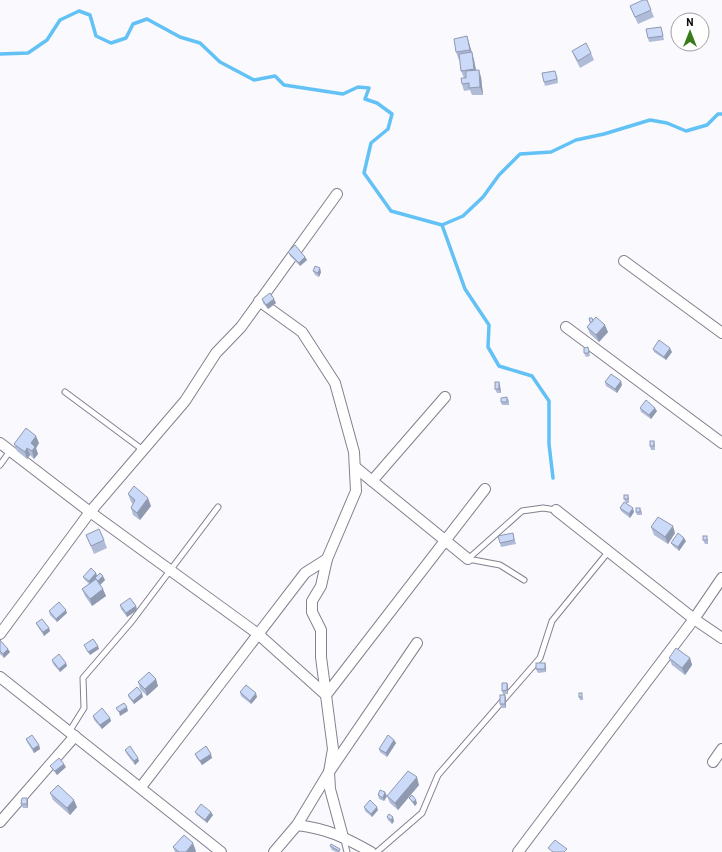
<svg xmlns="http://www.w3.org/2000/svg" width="722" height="852" viewBox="0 0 722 852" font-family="Barlow,sans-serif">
	<rect width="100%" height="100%" fill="#faf9fd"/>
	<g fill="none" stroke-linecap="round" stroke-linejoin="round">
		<g stroke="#62c1f5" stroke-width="3.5">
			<polyline points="0,54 28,53 47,40 60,20 79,11 90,15 96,36 111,43 126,38 133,24 147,19 180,37 200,43 220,62 254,80 275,76 284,85 343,94 358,87 369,88 365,99 377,103 392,114 388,129 371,143 364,173 391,211 442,225 463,216 483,197 499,175 520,154 551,152 576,140 604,134 650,120 667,123 686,131 707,125 718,114 722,114"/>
			<polyline points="442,225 465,289 489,325 488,347 499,366 532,376 549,401 549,444 553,478"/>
		</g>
		<g stroke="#84808e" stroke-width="7">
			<g id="service">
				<polyline points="65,392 143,450"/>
				<polyline points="0,465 10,451"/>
				<polyline points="468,559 522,511 543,508 556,510"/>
				<polyline points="468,559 500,565 524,580"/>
				<polyline points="69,732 84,708 83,678 132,621 218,507"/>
				<polyline points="344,840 347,852"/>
				<polyline points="377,852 422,813 438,775 540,658 552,621 609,551"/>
			</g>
		</g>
		<g stroke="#84808e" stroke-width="12">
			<g id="minor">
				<polyline points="624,261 722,333"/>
				<polyline points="259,301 302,332 335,383 354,452 356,491 327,559 321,586 312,601 312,612 321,630 321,657 333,749 329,772 330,789 343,837"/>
				<polyline points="566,327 722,443"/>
				<polyline points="0,443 90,512 258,634 326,695 485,489"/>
				<polyline points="355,467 468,559"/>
				<polyline points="372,481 445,397"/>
				<polyline points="556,510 694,619 722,638"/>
				<polyline points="0,634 90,512 185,401 216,353 241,327 337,194"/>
				<polyline points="0,677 221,852"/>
				<polyline points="713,762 722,749"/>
				<polyline points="141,787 305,573 327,559"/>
				<polyline points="0,822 75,736"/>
				<path d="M 297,825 C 328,829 344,837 371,852"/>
				<polyline points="274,852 297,825 329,772 417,643"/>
				<polyline points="518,852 694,619 722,578"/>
			</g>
		</g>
		<use href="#service" stroke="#fff" stroke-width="5"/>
		<use href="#minor" stroke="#fff" stroke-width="10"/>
	</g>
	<g fill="#afbbd7">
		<polygon points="630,6 651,10 654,17 638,24"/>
		<polygon points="662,31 664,40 649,42 648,38"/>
		<polygon points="467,36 474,60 476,70 481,77 483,95 472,95 470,90 464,91 462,84 466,78 464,78 461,71 460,59 459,60 456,52"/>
		<polygon points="572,51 591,53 594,60 580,68 575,58"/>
		<polygon points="557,75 558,83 545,86 544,82"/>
		<polygon points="288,252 305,257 307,260 300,266 290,256"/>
		<polygon points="313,271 321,272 319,277 315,275"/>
		<polygon points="262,299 276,303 268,309 263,303"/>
		<polygon points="592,318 593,320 608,332 599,342 590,334 587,327 590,323 590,322"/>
		<polygon points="588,347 590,356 586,357 584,353"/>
		<polygon points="653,349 672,352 666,360 654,352"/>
		<polygon points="499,382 500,386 501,393 497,393 495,389"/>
		<polygon points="605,382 622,385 617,393 606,386"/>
		<polygon points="507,397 509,401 509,405 502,405 501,402"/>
		<polygon points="640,408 657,411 651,419 641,412"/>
		<polygon points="654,441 655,445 655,450 651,450 650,446"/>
		<polygon points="39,443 36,448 38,454 34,459 30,455 27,459 17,451 14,444"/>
		<polygon points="128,494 151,506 140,520 133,515 131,508 133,504 131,502"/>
		<polygon points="628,495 629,499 629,503 626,503 634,512 630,518 621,511 620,508 626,503 624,499"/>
		<polygon points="640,508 642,512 642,515 637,515 636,512"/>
		<polygon points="651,527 675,533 668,544 654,535"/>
		<polygon points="513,533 516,544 501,547 500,543"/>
		<polygon points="86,535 104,540 107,548 94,554"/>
		<polygon points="708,539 708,544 705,544 703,540"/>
		<polygon points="686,541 679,551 673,546 671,543"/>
		<polygon points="96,573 97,575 105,580 100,585 106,596 92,606 85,596 82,589 89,584 85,580 83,577"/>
		<polygon points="120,605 136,606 137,610 127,617 121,609"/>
		<polygon points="49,611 67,613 57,622 50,615"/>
		<polygon points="36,623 49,628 50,631 44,636 38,627"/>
		<polygon points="0,641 10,652 4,658 0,654"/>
		<polygon points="669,658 690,658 692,665 685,675 672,665"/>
		<polygon points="52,660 66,663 67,666 60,672 53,664"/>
		<polygon points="545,663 546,667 546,672 538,673 536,669"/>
		<polygon points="138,682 158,686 147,696 140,689"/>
		<polygon points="507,683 508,686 508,694 503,694 502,691"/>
		<polygon points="240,692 257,697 251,704 241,696"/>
		<polygon points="128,695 143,697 134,704 129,698"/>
		<polygon points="505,695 506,699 506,708 501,708 500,704"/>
		<polygon points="579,697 583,697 583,700 580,700"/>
		<polygon points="93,716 110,718 111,721 102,729 94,720"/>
		<polygon points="26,739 39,745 40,749 34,753 27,742"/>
		<polygon points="394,740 396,743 387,757 380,752 379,749"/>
		<polygon points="125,750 139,761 135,765 126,753"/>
		<polygon points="195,754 212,758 202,765 196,757"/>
		<polygon points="50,766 66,767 57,775 52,769"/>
		<polygon points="419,785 398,810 390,803 387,796"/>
		<polygon points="50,793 77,807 70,815 53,800"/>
		<polygon points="378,795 387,796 384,801 379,799"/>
		<polygon points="27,798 28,801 28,808 23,808 21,804"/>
		<polygon points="409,798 417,803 415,806 411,801"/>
		<polygon points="364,807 378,810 372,817 365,811"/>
		<polygon points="195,812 213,815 207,823 197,815"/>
		<polygon points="387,817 394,821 392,824 388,820"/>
		<polygon points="330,846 341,852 336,852 332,850"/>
		<polygon points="173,847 196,851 195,852 175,852"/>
	</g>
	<g fill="#8f99af">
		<polygon points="467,36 474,60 477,76 474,69 472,56 470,50"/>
		<polygon points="479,70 481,77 483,95 480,87"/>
		<polygon points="305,257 307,260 300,266 299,263"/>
		<polygon points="320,268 321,272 319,277 318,273"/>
		<polygon points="274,299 276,303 268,309 266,305"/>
		<polygon points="605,325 608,332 599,342 596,335"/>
		<polygon points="670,348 672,352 666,360 664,357"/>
		<polygon points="621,381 622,385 617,393 615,389"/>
		<polygon points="499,382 500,386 501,393 499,389"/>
		<polygon points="655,408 657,411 651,419 649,415"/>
		<polygon points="36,436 39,443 36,448 38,454 34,459 32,451 31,443"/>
		<polygon points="27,448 30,455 27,459 25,452"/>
		<polygon points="148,498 151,506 140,520 137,513"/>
		<polygon points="633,508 634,512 630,518 629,514"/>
		<polygon points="673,526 675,533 668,544 665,537"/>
		<polygon points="684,538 686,541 679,551 678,547"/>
		<polygon points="96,573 97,577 95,578 95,579 90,585 89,581"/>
		<polygon points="103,576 105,580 100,585 98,581"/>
		<polygon points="103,589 106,596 92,606 90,599"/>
		<polygon points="136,606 137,610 127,617 126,613"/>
		<polygon points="66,610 67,613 57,622 56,619"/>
		<polygon points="49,628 50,631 44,636 43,632"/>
		<polygon points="98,646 99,649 90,655 88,652"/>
		<polygon points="8,649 10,652 4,658 3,654"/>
		<polygon points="690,658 692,665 685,675 682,668"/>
		<polygon points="66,663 67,666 60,672 59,669"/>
		<polygon points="545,663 546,667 546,672 545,669"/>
		<polygon points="156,679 158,686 147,696 145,689"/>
		<polygon points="507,683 508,686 508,694 507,690"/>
		<polygon points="142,693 143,697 134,704 133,701"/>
		<polygon points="256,693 257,697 251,704 250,701"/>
		<polygon points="505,695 506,699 506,708 505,704"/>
		<polygon points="127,707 128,711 120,716 119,712"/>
		<polygon points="110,718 111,721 102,729 100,725"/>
		<polygon points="394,740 396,743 387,757 386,753"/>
		<polygon points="39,745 40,749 34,753 33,749"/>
		<polygon points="211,754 212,758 202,765 200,761"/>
		<polygon points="138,758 139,761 135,765 134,761"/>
		<polygon points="64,764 66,767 57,775 55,771"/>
		<polygon points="417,777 419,785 398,810 395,803"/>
		<polygon points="385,792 387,796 384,801 383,798"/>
		<polygon points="27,798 28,801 28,808 27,804"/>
		<polygon points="74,800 77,807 70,815 67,808"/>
		<polygon points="416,800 417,803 415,806 413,802"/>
		<polygon points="377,807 378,810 372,817 371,814"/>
		<polygon points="211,812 213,815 207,823 205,820"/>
		<polygon points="393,817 394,821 392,824 391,820"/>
		<polygon points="193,843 196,851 195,852 186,852"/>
	</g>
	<g fill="#ccdafa" stroke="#8f99af">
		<polygon points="643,0 647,0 651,10 635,17 630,6"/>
		<polygon points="661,27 663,36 648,38 646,29"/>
		<polygon points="467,36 470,50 456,52 454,39"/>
		<polygon points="586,43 591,53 578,61 572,51"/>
		<polygon points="472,52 474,69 461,71 459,54"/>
		<polygon points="479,70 480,87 469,88 469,83 462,84 461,78 466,78 466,71"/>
		<polygon points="555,71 557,79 544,82 542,73"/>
		<polygon points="295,245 305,257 299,263 288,252"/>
		<polygon points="315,266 320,268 318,273 313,271"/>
		<polygon points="270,293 274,299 266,305 262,299"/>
		<polygon points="596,317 605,325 596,335 587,327"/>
		<polygon points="589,318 592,318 593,321 592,322 590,322"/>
		<polygon points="659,340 670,348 664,357 653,349"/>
		<polygon points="588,347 589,353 584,353 584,348"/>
		<polygon points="611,374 621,381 615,389 605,382"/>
		<rect x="495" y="382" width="4" height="7"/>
		<polygon points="507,397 507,402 501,402 501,398"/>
		<polygon points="646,400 655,408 649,415 640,408"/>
		<polygon points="26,428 36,436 31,443 35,447 32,451 27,448 25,452 14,444"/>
		<rect x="650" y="441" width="4" height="5"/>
		<polygon points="134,486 148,498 137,513 131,508 135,500 128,494"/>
		<rect x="624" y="495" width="4" height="4"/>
		<polygon points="624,502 633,508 629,514 620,508"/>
		<rect x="636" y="508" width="4" height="4"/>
		<polygon points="658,517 673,526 665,537 651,527"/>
		<polygon points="99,529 104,540 91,546 86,535"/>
		<polygon points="513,533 514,540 500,543 498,536"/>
		<polygon points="678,533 684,538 678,547 671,543"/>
		<rect x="703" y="536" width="4" height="4"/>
		<polygon points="91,568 96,573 89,581 83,577"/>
		<polygon points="100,573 103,576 98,581 95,578"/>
		<polygon points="96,579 103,589 90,599 82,589"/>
		<polygon points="130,598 136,606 126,613 120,605"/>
		<polygon points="59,602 66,610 56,619 49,611"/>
		<polygon points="42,619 49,628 43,632 36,623"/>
		<polygon points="93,639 98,646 88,652 84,645"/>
		<polygon points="0,640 8,649 3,654 0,651"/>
		<polygon points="676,648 690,658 682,668 669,658"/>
		<polygon points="59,654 66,663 59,669 52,660"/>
		<rect x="536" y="663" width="9" height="6"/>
		<polygon points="149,672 156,679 145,689 138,682"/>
		<polygon points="502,683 507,683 507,690 502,691"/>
		<polygon points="246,685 256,693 250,701 240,692"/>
		<polygon points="137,687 142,693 133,701 128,695"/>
		<rect x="579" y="693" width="3" height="4"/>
		<rect x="500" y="695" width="5" height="9"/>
		<polygon points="124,703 127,707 119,712 116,708"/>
		<polygon points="102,708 110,718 100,725 93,716"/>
		<polygon points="32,735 39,745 33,749 26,739"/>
		<polygon points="388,735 394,740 386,753 379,749"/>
		<polygon points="130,746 138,758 134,761 125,750"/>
		<polygon points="206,746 211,754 200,761 195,754"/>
		<polygon points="59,758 64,764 55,771 50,766"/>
		<polygon points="408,771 417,777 395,803 387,796"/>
		<polygon points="58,785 74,800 67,808 50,793"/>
		<polygon points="380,790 385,792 383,798 378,795"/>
		<polygon points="412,795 416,800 413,802 409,798"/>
		<polygon points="22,798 27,798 27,804 21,804"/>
		<polygon points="370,800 377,807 371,814 364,807"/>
		<polygon points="201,804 211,812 205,820 195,812"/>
		<polygon points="389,814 393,817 391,820 387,817"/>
		<polygon points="184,835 193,843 186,852 179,852 173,847"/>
		<polygon points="555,840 567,849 564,852 553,852 548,848"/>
		<polygon points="331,844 340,849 339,851 330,846"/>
	</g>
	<g transform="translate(690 32)"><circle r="19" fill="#ffffff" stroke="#9f9ea0"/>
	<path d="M0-3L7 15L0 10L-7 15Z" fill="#397a1a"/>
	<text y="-6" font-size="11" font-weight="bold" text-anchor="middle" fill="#0f0d12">N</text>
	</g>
</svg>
